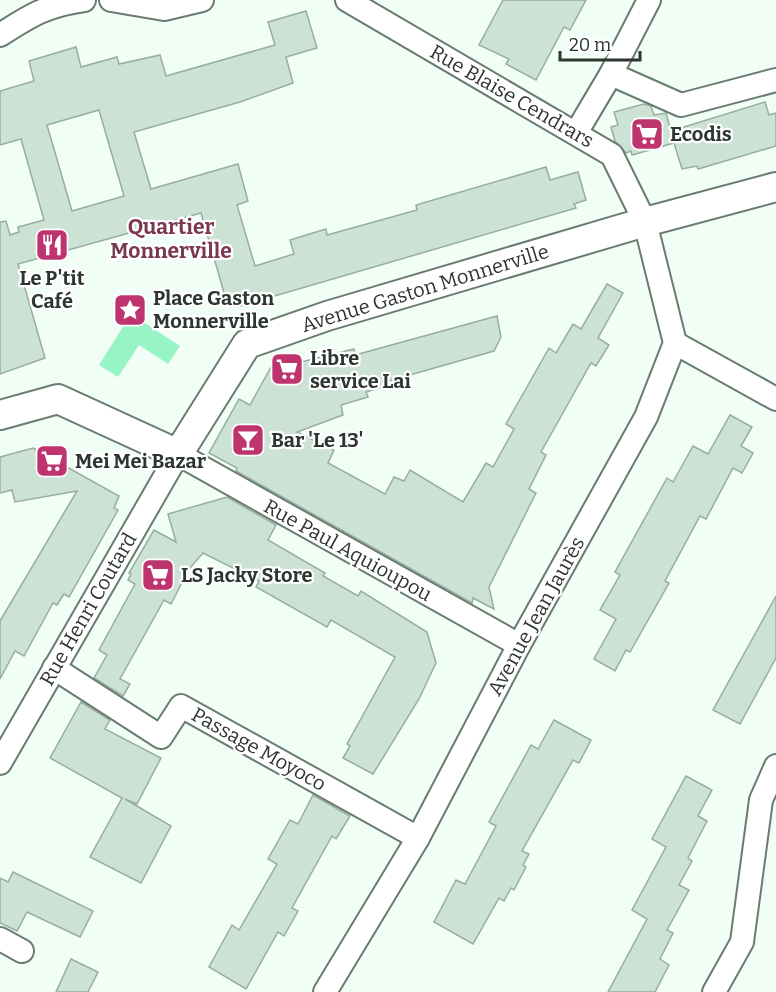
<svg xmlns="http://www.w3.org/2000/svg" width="776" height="992" viewBox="0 0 776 992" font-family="Bitter,serif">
	<rect width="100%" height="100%" fill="#f1fef6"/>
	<polygon fill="#98f4c5" points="131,314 180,346 168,364 139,345 118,377 99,365"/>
	<g fill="#cce2d5" stroke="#98ada1" stroke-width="1.5" fill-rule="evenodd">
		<polygon points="503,0 586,0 570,30 564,27 536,80 506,64 509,59 479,45"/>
		<path d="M 306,11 L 317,48 L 286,57 L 293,83 L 240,102 L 134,132 L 151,189 L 238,164 L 248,201 L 237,205 L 255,266 L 294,254 L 290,240 L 326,229 L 327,235 L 417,210 L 416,205 L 546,167 L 550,180 L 578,172 L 586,200 L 574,204 L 576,208 L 240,306 L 238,300 L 227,303 L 201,213 L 18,264 L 45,358 L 0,374 L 0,222 L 6,221 L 10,235 L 19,232 L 18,227 L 44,220 L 21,139 L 0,145 L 0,91 L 34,81 L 29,61 L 76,47 L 81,67 L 117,57 L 119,64 L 160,55 L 166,76 L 275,45 L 268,22 ZM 99,110 L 124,196 L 72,211 L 47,125 Z"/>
		<polygon points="765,102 769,115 776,113 776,146 698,169 697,166 682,169 674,143 632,155 631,151 626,153 615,141 611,127 618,125 614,112 644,104 651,106 654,115 666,113 671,131"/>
		<polygon points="607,284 623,293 598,338 609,345 596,366 591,363 541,452 546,455 529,489 536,493 489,587 494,609 473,598 472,603 236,471 237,468 209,453 239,399 250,405 271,367 298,357 301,362 354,349 355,355 497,316 501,337 494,351 385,382 386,386 366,392 368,397 341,405 343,415 297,432 334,450 328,463 385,494 394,477 404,481 410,470 463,502 486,463 493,467 514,429 506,424 549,348 556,353 573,324 581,329"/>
		<polygon points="730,415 752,427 741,446 753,453 742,473 733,468 706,519 700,516 665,581 669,583 630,652 626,650 615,671 594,659 616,619 600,610 620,575 615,572 667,478 673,482 693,446 708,454"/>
		<polygon points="33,448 119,496 114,508 118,510 69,597 64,594 57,605 53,603 24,656 15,651 0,679 0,621 77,491 15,502 12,490 0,493 0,457"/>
		<polygon points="227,497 276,525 268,540 325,573 323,576 358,596 361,591 427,632 436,663 419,699 373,774 343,758 350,746 347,744 395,657 331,620 327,627 256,587 259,581 203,553 189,569 171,604 164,600 120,679 130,684 123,696 94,678 107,655 99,650 135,584 128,580 131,574 129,573 154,530 176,542 168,514"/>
		<polygon points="776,596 776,658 740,724 713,710"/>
		<polygon points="81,702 110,720 105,729 161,758 137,804 125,799 171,826 141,883 90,857 122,798 50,758"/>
		<polygon points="554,720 591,740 579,763 573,760 522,851 529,854 523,865 526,867 514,890 511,888 504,901 499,898 473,944 434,922 456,880 465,884 496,826 489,822 531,745 538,749"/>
		<polygon points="686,776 712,790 698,816 707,821 688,858 692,861 679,885 689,890 667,930 673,933 660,959 669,965 655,992 608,992 647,919 632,910 666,847 652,839"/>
		<polygon points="313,795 350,816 336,839 332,836 292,908 298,911 284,936 278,932 246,989 209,967 232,925 239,930 277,864 268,859 290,820 298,824"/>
		<polygon points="13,872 93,911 80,937 27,912 17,931 0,923 0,878 8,882"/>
		<polygon points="71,959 98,972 88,992 56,992"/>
	</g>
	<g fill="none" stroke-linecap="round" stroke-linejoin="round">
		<g stroke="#687c71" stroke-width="26">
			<g id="minor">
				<polyline points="111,0 164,9 202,0"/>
				<path d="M 0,35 C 31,15 47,5 84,0"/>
				<polyline points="611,74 681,105 776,80"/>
				<polyline points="576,133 611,74 649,0"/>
				<polyline points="675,343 776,399"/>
				<polyline points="54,668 161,737 181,706 418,838"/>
				<polyline points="0,763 178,454 519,645"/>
				<polyline points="0,939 22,951"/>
				<polyline points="325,992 418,838 519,645 646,417 675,343 645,222 612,155 347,0"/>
				<polyline points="714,992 742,942 761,800 776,766"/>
			</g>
		</g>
		<g stroke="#687c71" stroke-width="32">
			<polyline id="tertiary" points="0,415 58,399 178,454 247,344 327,316 645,222 776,187"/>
		</g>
		<use href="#minor" stroke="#fff" stroke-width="22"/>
		<use href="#tertiary" stroke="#fff" stroke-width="28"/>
	</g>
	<defs>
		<g id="supermarket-square" transform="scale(1.725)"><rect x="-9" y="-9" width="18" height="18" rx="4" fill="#bd346f" stroke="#fff"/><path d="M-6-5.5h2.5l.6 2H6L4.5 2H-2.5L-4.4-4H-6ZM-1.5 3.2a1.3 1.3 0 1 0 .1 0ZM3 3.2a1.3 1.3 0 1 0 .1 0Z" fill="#fff"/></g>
		<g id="restaurant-square" transform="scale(1.725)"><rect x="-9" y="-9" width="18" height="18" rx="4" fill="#bd346f" stroke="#fff"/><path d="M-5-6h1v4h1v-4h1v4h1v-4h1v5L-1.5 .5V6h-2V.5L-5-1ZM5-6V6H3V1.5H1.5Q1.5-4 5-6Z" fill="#fff"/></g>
		<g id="sight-square" transform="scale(1.725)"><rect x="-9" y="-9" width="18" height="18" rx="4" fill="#bd346f" stroke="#fff"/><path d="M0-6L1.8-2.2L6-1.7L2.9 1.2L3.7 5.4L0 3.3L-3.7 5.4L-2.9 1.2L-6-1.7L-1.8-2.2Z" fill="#fff"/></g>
		<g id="bar-square" transform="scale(1.725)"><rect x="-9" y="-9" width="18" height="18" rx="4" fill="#bd346f" stroke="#fff"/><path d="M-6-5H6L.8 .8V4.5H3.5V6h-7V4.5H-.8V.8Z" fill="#fff"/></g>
	</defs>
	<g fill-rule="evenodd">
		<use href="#supermarket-square" x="647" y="134"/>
		<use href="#restaurant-square" x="52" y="245"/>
		<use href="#sight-square" x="130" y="310"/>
		<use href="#supermarket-square" x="287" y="369"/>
		<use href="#bar-square" x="248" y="440"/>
		<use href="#supermarket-square" x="52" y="461"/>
		<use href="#supermarket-square" x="158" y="575"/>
	</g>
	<g text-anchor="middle" stroke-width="4.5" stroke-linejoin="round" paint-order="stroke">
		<g font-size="20" fill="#2d3530" stroke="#fff">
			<text transform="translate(512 96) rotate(30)" y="7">Rue Blaise Cendrars</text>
			<text transform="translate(425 288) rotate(-17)" y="7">Avenue Gaston Monnerville</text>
			<text transform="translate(348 550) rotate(29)" y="7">Rue Paul Aquioupou</text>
			<text transform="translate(88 609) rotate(-60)" y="7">Rue Henri Coutard</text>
			<text transform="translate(536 616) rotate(-61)" y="7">Avenue Jean Jaurès</text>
			<text transform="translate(259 749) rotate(29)" y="7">Passage Moyoco</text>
		</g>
		<g font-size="20" font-weight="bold" fill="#2d3530" stroke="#fff" text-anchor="start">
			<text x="670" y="141">Ecodis</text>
			<text x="52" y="285" text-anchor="middle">Le P'tit<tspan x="52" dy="23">Café</tspan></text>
			<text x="153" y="305">Place Gaston<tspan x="153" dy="23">Monnerville</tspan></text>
			<text x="310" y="365">Libre<tspan x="310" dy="23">service Lai</tspan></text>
			<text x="271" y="447">Bar 'Le 13'</text>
			<text x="75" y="468">Mei Mei Bazar</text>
			<text x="181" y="582">LS Jacky Store</text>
		</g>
		<g font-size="21" font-weight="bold" fill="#7b3650" stroke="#fff">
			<text x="171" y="234">Quartier<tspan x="171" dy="24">Monnerville</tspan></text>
		</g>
	</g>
	<path d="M560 51v9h80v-9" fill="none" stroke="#2d3530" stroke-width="3"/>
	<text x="569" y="51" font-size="18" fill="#2d3530" stroke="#ffffff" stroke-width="4.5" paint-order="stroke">20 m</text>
</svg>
